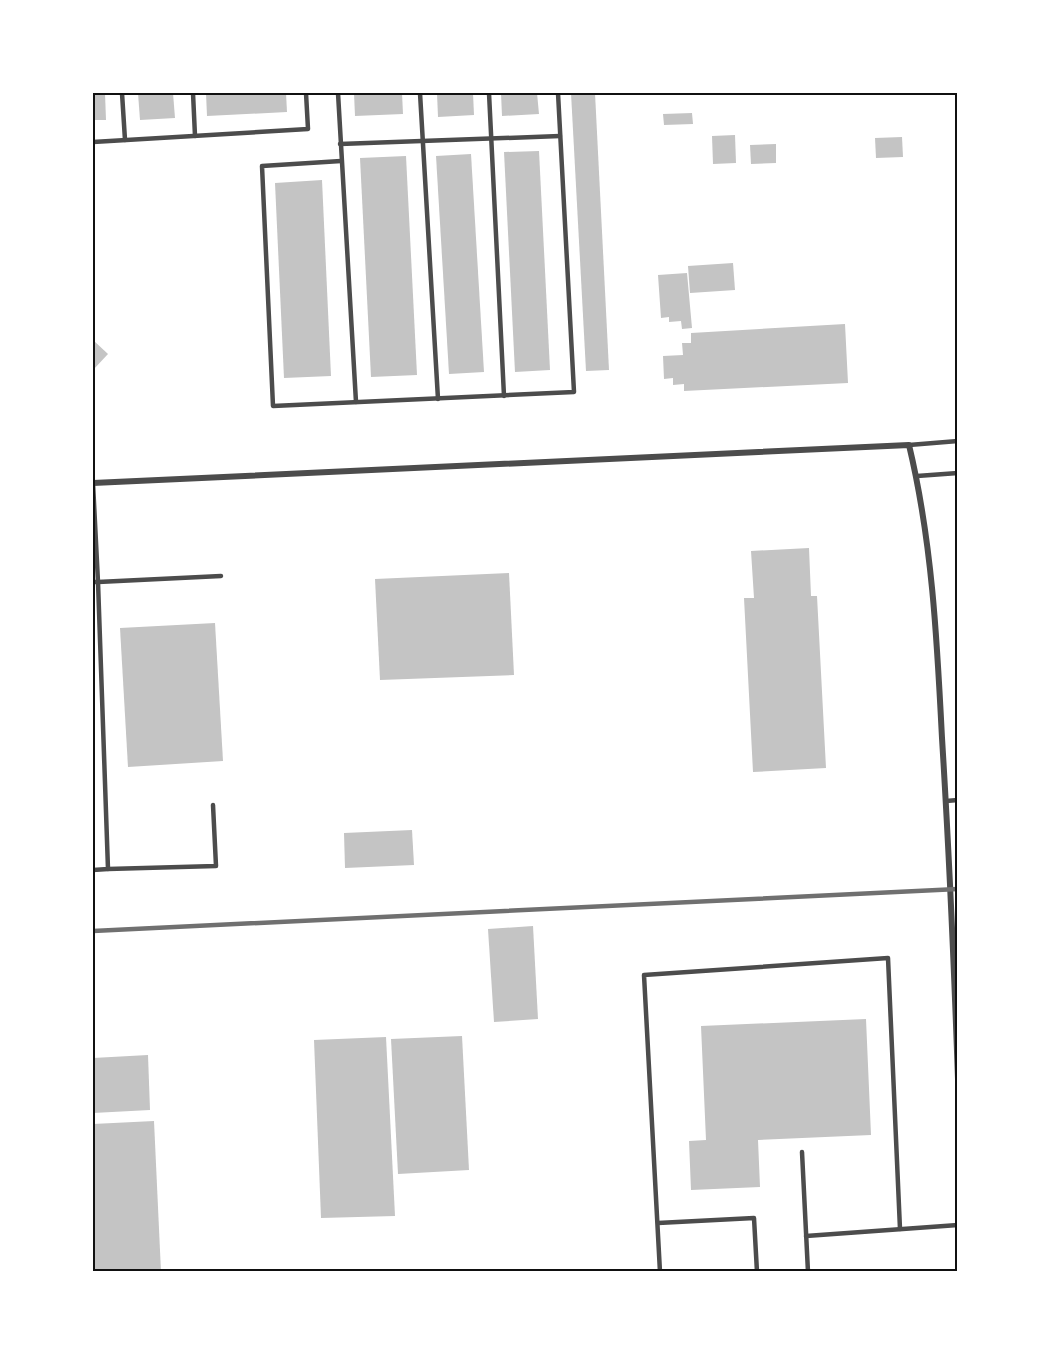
<svg xmlns="http://www.w3.org/2000/svg" width="1051" height="1365" viewBox="0 0 1051 1365" font-family="Signika,sans-serif">
	<rect width="100%" height="100%" fill="#fff"/>
	<g fill="#c4c4c4">
		<polygon points="93,93 105,93 106,120 93,120"/>
		<polygon points="138,93 173,93 175,118 140,120"/>
		<polygon points="206,93 286,93 287,112 207,116"/>
		<polygon points="354,93 402,93 403,114 355,116"/>
		<polygon points="437,93 473,93 474,115 438,117"/>
		<polygon points="501,93 537,93 539,114 502,116"/>
		<polygon points="571,93 595,93 609,370 586,371"/>
		<polygon points="692,113 693,124 664,125 663,114"/>
		<polygon points="735,135 736,163 713,164 712,136"/>
		<polygon points="902,137 903,157 876,158 875,138"/>
		<polygon points="776,144 776,163 751,164 750,145"/>
		<polygon points="539,151 550,370 515,372 504,152"/>
		<polygon points="471,154 484,372 449,374 436,156"/>
		<polygon points="406,156 417,375 371,377 360,158"/>
		<polygon points="322,180 331,376 284,378 275,183"/>
		<polygon points="733,263 735,290 690,293 688,266"/>
		<polygon points="687,273 692,328 682,329 681,321 669,322 669,317 661,318 658,275"/>
		<polygon points="845,324 848,383 684,391 684,384 673,385 673,378 664,379 663,356 683,355 682,343 691,343 691,333"/>
		<polygon points="93,340 108,354 93,370"/>
		<polygon points="809,548 811,596 817,596 826,768 753,772 744,598 754,598 751,551"/>
		<polygon points="509,573 514,675 380,680 375,579"/>
		<polygon points="215,623 223,761 128,767 120,628"/>
		<polygon points="412,830 414,865 345,868 344,833"/>
		<polygon points="533,926 538,1019 494,1022 488,929"/>
		<polygon points="866,1019 871,1135 758,1140 760,1187 691,1190 689,1141 706,1140 701,1026"/>
		<polygon points="462,1036 469,1170 398,1174 391,1039"/>
		<polygon points="386,1037 395,1216 321,1218 314,1040"/>
		<polygon points="148,1055 150,1110 93,1113 93,1058"/>
		<polygon points="154,1121 161,1272 93,1272 93,1124"/>
	</g>
	<g fill="none" stroke-linecap="round" stroke-linejoin="round">
		<g stroke="#4c4c4c" stroke-width="4.5">
			<polyline points="122,93 125,140"/>
			<polyline points="193,93 195,136"/>
			<polyline points="338,93 356,402"/>
			<polyline points="420,93 438,399"/>
			<polyline points="489,93 504,396"/>
			<polyline points="93,142 308,129 306,93"/>
			<polyline points="340,144 560,136"/>
			<polyline points="341,161 262,166 273,406 574,392 558,93"/>
			<polyline points="909,445 958,441"/>
			<polyline points="917,476 958,473"/>
			<polyline points="93,483 98,582 221,576"/>
			<polyline points="93,582 98,582 108,869 93,870"/>
			<polyline points="946,801 958,800"/>
			<polyline points="108,869 216,866 213,805"/>
			<polyline points="802,1152 808,1272"/>
			<polyline points="658,1223 754,1218 757,1272"/>
			<polyline points="806,1236 958,1225"/>
			<polyline points="660,1272 644,975 888,958 900,1229"/>
		</g>
		<path stroke="#4c4c4c" stroke-width="6" d="M 93,483 L 909,445 C 932,541 937,639 942,738 C 949,851 954,965 958,1079"/>
		<polyline stroke="#707070" stroke-width="4.5" points="93,931 958,889"/>
	</g>
	<rect width="1051" height="1365" fill="none" stroke="#ffffff" stroke-width="189"/>
	<rect x="94" y="94" width="862" height="1176" fill="none" stroke="#111" stroke-width="2"/>
</svg>
